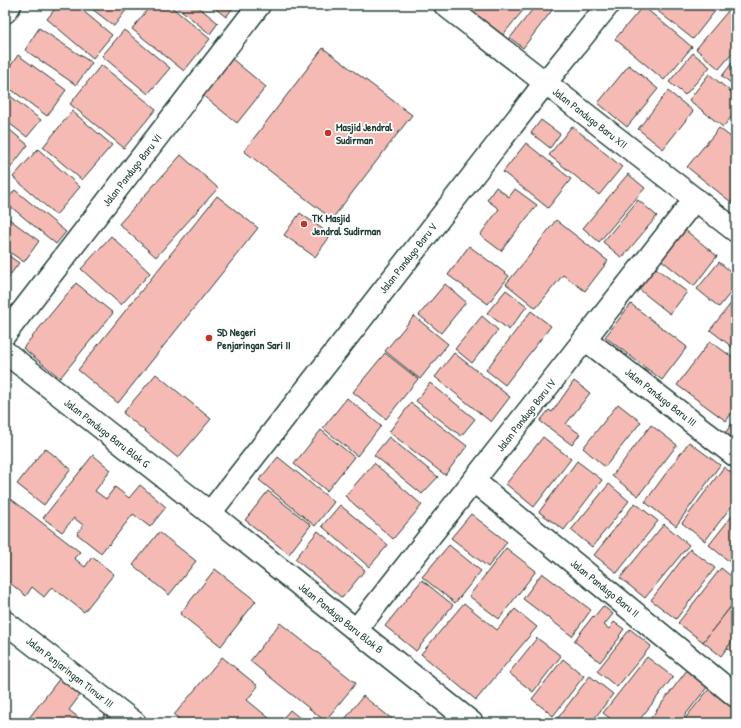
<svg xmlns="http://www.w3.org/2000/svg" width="741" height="728" viewBox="0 0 741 728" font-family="'Patrick Hand',sans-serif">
	<rect width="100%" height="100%" fill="#fff"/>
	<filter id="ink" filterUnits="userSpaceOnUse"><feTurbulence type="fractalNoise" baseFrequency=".025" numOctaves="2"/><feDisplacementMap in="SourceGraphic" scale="8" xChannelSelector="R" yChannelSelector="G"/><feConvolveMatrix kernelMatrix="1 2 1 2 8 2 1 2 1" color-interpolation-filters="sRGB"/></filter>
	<g filter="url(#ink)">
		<g fill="#f6bab5" stroke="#1f3d34">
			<polygon points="58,5 76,5 112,35 93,58 47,19"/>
			<polygon points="87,5 130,5 114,26"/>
			<polygon points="151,5 169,5 210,39 184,71 132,29"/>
			<polygon points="175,5 196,5 218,23 210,34"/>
			<polygon points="211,5 235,5 226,17"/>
			<polygon points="462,5 522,5 525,8 501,37"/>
			<polygon points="536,5 556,5 523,48 510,38"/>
			<polygon points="650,5 718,5 719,6 693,39"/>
			<polygon points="733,5 736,8 736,22 730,29 736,34 736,49 719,69 696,49"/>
			<polygon points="643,6 692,47 664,80 615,39"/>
			<polygon points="39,28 92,63 76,85 25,50"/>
			<polygon points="124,30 170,68 148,94 102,56"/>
			<polygon points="323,48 412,115 332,219 244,151"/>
			<polygon points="693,53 710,67 685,95 669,82"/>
			<polygon points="18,55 66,90 47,116 5,85 5,74"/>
			<polygon points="231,58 266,87 237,123 201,94"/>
			<polygon points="736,58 736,87 722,76"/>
			<polygon points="101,65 156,109 124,148 70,104"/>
			<polygon points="629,65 658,89 627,127 598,103"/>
			<polygon points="709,74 736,96 736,111 723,127 689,100"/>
			<polygon points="668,91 693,111 663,149 638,129"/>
			<polygon points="5,92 41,120 27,137 5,120"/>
			<polygon points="72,111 112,145 82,180 43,147"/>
			<polygon points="541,120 560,134 550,148 531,133"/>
			<polygon points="5,126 28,145 8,171 5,168"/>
			<polygon points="572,126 622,167 599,195 549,155"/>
			<polygon points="719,128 736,141 736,206 687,167"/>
			<polygon points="526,143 571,179 548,208 503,172"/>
			<polygon points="38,149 80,187 56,215 13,177"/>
			<polygon points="181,155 218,188 156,257 119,224"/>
			<polygon points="628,174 645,188 599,242 583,228"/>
			<polygon points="496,187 509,197 515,189 537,205 501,251 480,235 499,209 487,200"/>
			<polygon points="15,190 66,232 56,244 5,202"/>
			<polygon points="217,196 258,228 118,403 78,370"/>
			<polygon points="638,200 657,216 622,258 603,242"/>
			<polygon points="300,213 331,235 315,257 284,235"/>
			<polygon points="5,216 39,241 24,262 5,249"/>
			<polygon points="556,220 608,261 585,291 563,275 536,308 506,284 534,250 533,250"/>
			<polygon points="679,225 717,256 694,286 655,255"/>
			<polygon points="111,236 150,273 121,305 81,269"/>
			<polygon points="469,246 509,276 488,304 448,275"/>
			<polygon points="5,253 19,263 7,279 5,278"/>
			<polygon points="719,262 736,276 736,286 719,307 697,289"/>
			<polygon points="652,265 687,292 670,314 635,286"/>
			<polygon points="76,283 113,313 60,378 23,348"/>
			<polygon points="445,284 466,302 441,333 419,315"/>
			<polygon points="506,290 527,306 509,330 487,313"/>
			<polygon points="736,297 736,350 710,330"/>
			<polygon points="631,304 687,347 662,380 605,337"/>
			<polygon points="531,311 551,326 505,385 486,370"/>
			<polygon points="414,316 448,344 420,379 385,351"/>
			<polygon points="482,316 498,330 472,363 455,349"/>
			<polygon points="710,341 736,360 736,407 726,421 677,385"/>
			<polygon points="385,353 418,379 386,419 353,392"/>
			<polygon points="454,353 510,397 491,422 435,377"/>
			<polygon points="156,374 211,419 178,458 123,413"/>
			<polygon points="574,381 590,393 566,424 580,434 572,445 540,421 549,410 552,412"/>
			<polygon points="430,383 475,419 461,436 416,401"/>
			<polygon points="347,398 381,426 357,456 323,428"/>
			<polygon points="411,403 467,446 445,475 389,432"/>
			<polygon points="618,404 641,422 605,467 583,448"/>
			<polygon points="736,418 736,446 723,436"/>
			<polygon points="651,425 677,445 638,496 612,476"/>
			<polygon points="321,430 354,457 327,491 294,464"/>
			<polygon points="389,437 438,477 422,494 374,455"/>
			<polygon points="543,437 571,459 534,507 506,484"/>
			<polygon points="689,442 720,465 676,526 645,502"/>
			<polygon points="45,448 71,469 44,505 17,484"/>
			<polygon points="93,455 111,470 95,491 106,499 115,487 129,498 140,485 166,507 150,527 133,514 109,545 108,544 101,553 77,534 83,525 74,518 62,532 43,518"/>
			<polygon points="278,457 334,502 315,526 259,480"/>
			<polygon points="577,461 602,480 564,530 539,512"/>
			<polygon points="374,463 422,505 393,539 345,496"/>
			<polygon points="724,467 736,477 736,500 705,541 682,523"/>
			<polygon points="609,484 629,501 592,547 571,530"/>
			<polygon points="268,491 311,525 289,554 245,520"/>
			<polygon points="6,495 80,552 74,558 85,567 92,557 114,574 84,612 52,587 44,597 32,587 26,596 5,579 5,497"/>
			<polygon points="635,503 658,521 617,573 594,555"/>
			<polygon points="340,505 388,545 369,567 322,526"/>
			<polygon points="736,511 736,567 709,545"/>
			<polygon points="471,514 507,542 488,567 451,538"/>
			<polygon points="664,524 689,545 645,598 620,578"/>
			<polygon points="318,531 365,570 342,598 295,559"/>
			<polygon points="159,532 196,561 169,595 133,565"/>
			<polygon points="449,545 481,571 455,603 422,577"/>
			<polygon points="506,548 536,571 499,619 469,596"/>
			<polygon points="690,549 715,568 676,619 651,600"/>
			<polygon points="721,568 736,580 736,600 703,642 678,623"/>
			<polygon points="215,569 256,601 221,646 180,614"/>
			<polygon points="542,573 591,610 572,636 523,599"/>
			<polygon points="422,580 453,605 416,651 385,626"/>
			<polygon points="736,600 736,636 721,656 703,642"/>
			<polygon points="464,603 497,630 515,609 537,627 476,700 421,654"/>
			<polygon points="603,606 613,614 604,625 609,629 614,622 624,629 619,636 620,637 600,662 574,641 593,616 594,617"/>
			<polygon points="280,623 356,683 325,721 250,661"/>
			<polygon points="630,629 651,646 617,687 597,671"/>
			<polygon points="736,636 736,656 727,648"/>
			<polygon points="537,638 561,656 533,692 509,673"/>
			<polygon points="222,657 258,686 247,700 275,723 184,723 174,715"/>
			<polygon points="647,657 673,677 637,723 616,723 603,713"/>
			<polygon points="563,659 584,676 553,716 532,699"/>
			<polygon points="687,670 708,686 679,723 647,723"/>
			<polygon points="590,676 613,694 591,723 554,723"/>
			<polygon points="60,678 81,694 69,710 85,723 25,723"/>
			<polygon points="709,689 736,709 736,712 727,723 686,723 683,721"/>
			<polygon points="363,696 397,723 342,723"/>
			<polygon points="290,710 306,723 279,723"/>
			<polygon points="105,715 116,723 100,723"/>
		</g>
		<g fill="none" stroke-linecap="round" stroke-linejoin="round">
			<g stroke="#1f3d34" stroke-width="25">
				<g id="minor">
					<polyline points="445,5 736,231"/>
					<polyline points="5,12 10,5"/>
					<polyline points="5,334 259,5"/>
					<polyline points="585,339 736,456"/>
					<polyline points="5,352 210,513 472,723"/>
					<polyline points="474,481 736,696"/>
					<polyline points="210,513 545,83 608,5"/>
					<polyline points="5,622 135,723"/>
					<polyline points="356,630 695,199"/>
				</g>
			</g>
			<use href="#minor" stroke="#fff" stroke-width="22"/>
		</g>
	</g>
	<g fill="#c8321e" stroke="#fff" stroke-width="1.5">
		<circle cx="328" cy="133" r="4"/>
		<circle cx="304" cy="224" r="4"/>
		<circle cx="209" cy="338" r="4"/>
	</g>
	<g text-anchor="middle" stroke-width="3.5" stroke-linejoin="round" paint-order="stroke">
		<g font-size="11" fill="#1f3d34" stroke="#fff">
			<text transform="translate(590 118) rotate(38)" y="4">Jalan Pandugo Baru XII</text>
			<text transform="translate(132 170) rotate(-52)" y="4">Jalan Pandugo Baru VI</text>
			<text transform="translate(408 258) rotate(-52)" y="4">Jalan Pandugo Baru V</text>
			<text transform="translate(661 397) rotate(38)" y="4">Jalan Pandugo Baru III</text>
			<text transform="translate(526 415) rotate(-52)" y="4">Jalan Pandugo Baru IV</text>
			<text transform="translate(107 433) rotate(38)" y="4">Jalan Pandugo Baru Blok G</text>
			<text transform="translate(605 588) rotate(39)" y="4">Jalan Pandugo Baru II</text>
			<text transform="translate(341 618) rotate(39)" y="4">Jalan Pandugo Baru Blok B</text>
			<text transform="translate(70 672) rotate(38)" y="4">Jalan Penjaringan Timur III</text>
		</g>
		<g font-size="11" font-weight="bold" fill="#1f3d34" stroke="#fff" text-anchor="start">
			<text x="336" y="131">Masjid Jendral<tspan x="336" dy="13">Sudirman</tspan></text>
			<text x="312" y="222">TK Masjid<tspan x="312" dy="13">Jendral Sudirman</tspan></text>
			<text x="217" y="336">SD Negeri<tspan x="217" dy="13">Penjaringan Sari II</tspan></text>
		</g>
	</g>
	<rect width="741" height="728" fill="none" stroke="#fff" stroke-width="20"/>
	<rect x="10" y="10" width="721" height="708" fill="none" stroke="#1f3d34" stroke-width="1.5" filter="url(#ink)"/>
</svg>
